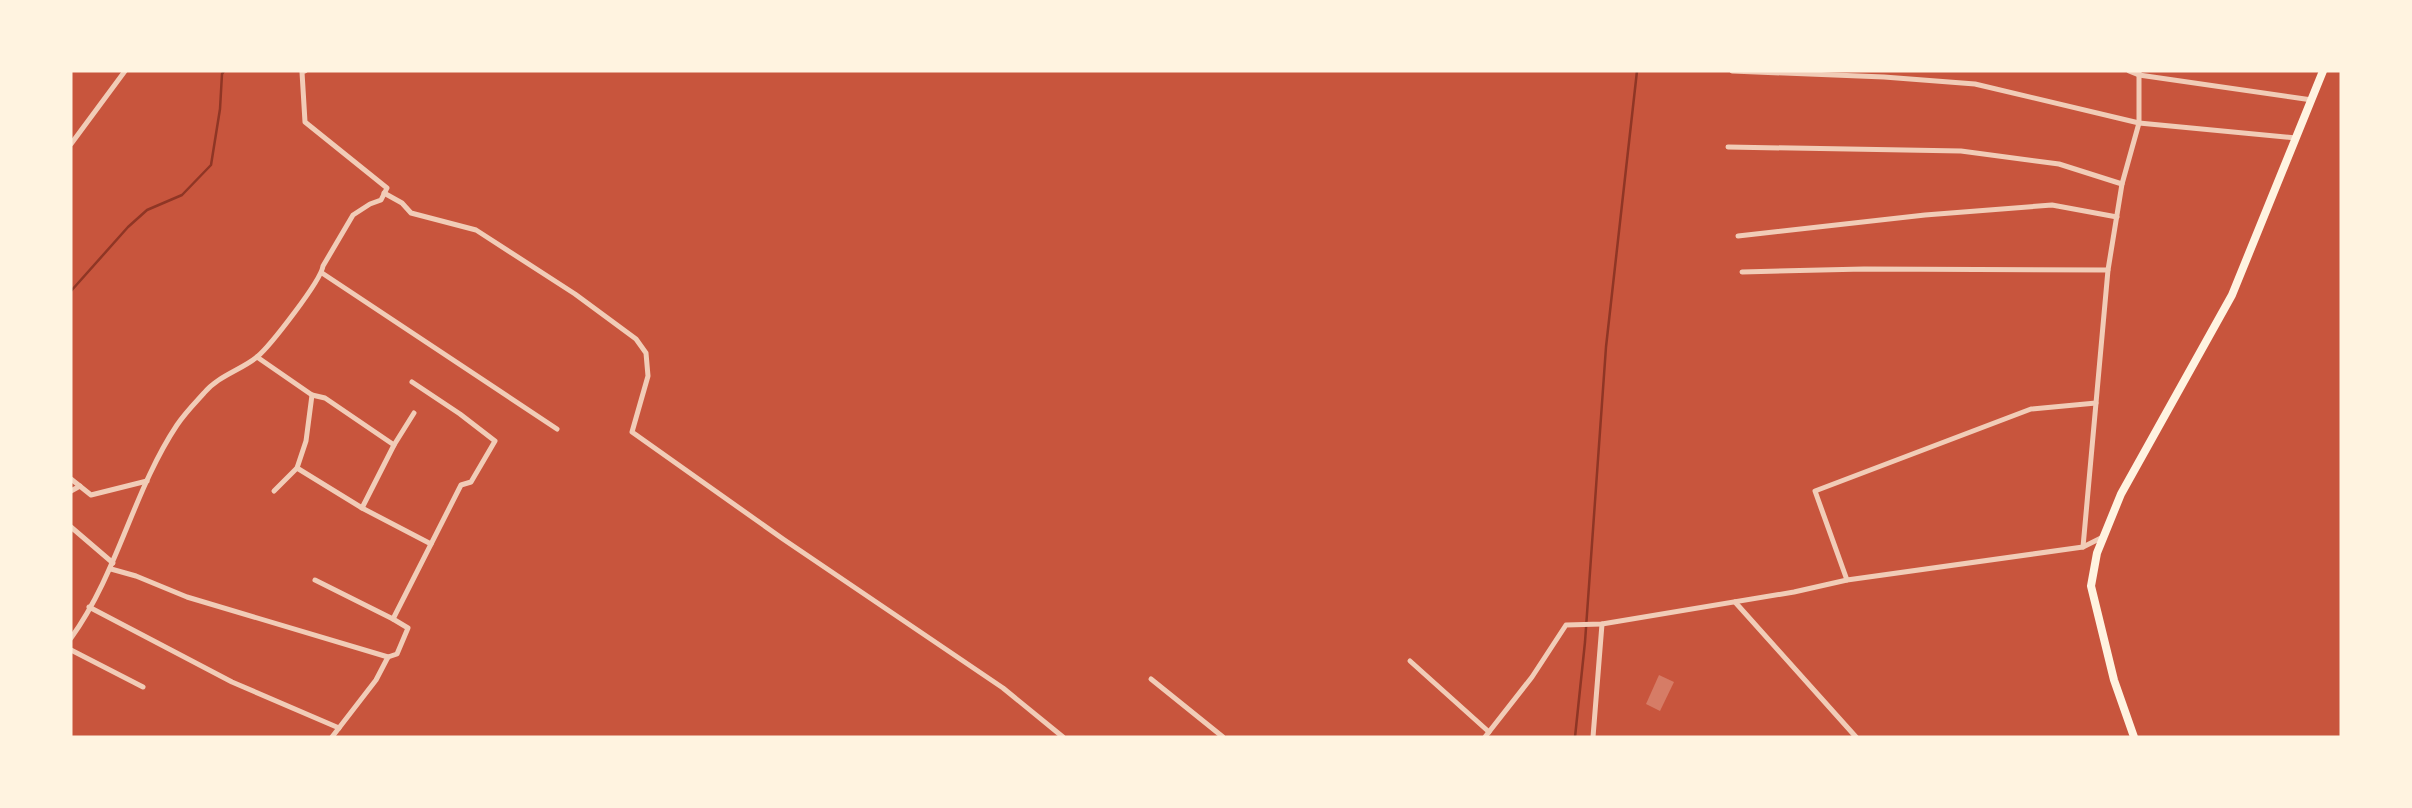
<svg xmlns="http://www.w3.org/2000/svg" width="2412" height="808" viewBox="0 0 2412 808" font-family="'Asap Condensed',sans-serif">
	<rect width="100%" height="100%" fill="#c8553d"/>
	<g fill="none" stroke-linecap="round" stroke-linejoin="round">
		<g stroke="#8f3625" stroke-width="2.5">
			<polyline points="71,291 128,227 147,210 182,195 211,165 220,109 222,74 224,71"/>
			<polyline points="1575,737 1585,642 1606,347 1637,71"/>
		</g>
	</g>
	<polygon fill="#d67c66" points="1659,675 1674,682 1660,711 1646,704"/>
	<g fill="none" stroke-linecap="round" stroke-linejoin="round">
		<g stroke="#f1ccb7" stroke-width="5">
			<polyline points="1732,71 1884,77 1975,84 2139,123 2296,138"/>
			<polyline points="2129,71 2139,75 2312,100"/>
			<polyline points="71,144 125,71"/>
			<polyline points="1728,147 1961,151 2059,164 2122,184"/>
			<polyline points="384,193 402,203 411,213 476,230 575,294 636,339 646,353 648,376 632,432 783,539 1003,688 1063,737"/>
			<polyline points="1738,236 1925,215 2052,205 2117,217"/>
			<polyline points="1742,272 1864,269 2108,270"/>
			<polyline points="322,273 557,429"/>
			<polyline points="257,357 312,395 325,398 394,445"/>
			<polyline points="297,468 362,508 431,544"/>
			<polyline points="71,479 91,495 147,481"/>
			<polyline points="71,491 80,486"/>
			<polyline points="274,491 297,468 306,441 312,395"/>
			<polyline points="362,508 394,445 414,413"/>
			<polyline points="71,527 113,563"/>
			<polyline points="2083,547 2108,270 2122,184 2139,123 2139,71"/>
			<polyline points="111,569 136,576 187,597 388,657"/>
			<polyline points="315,580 393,619"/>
			<polyline points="1847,580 1815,491 2031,409 2096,403"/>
			<polyline points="1735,602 1856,737"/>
			<polyline points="89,607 232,682 339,728"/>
			<path d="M 71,638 C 118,573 133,491 177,425 C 185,413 195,403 204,393 C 218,376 241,370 257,357 C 270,346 321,281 323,266 L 353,215 L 370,204 L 381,200 L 387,188 L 305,122 L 302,72 L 305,71"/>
			<polyline points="71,650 143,687"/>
			<polyline points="1410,661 1489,732"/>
			<polyline points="1151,679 1223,737"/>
			<polyline points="332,737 376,680 388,657 397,654 408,628 393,619 461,485 471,482 495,441 460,414 412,382"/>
			<polyline points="1485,737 1532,677 1566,625 1602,624 1794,592 1847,580 2083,547 2103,537"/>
			<polyline points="1593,737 1602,624"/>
		</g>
		<polyline stroke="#fff3e0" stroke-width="8" points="2134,737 2114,680 2091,586 2097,553 2121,494 2232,295 2323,71"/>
	</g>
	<rect width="2412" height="808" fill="none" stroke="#fff3e0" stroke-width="145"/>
</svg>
